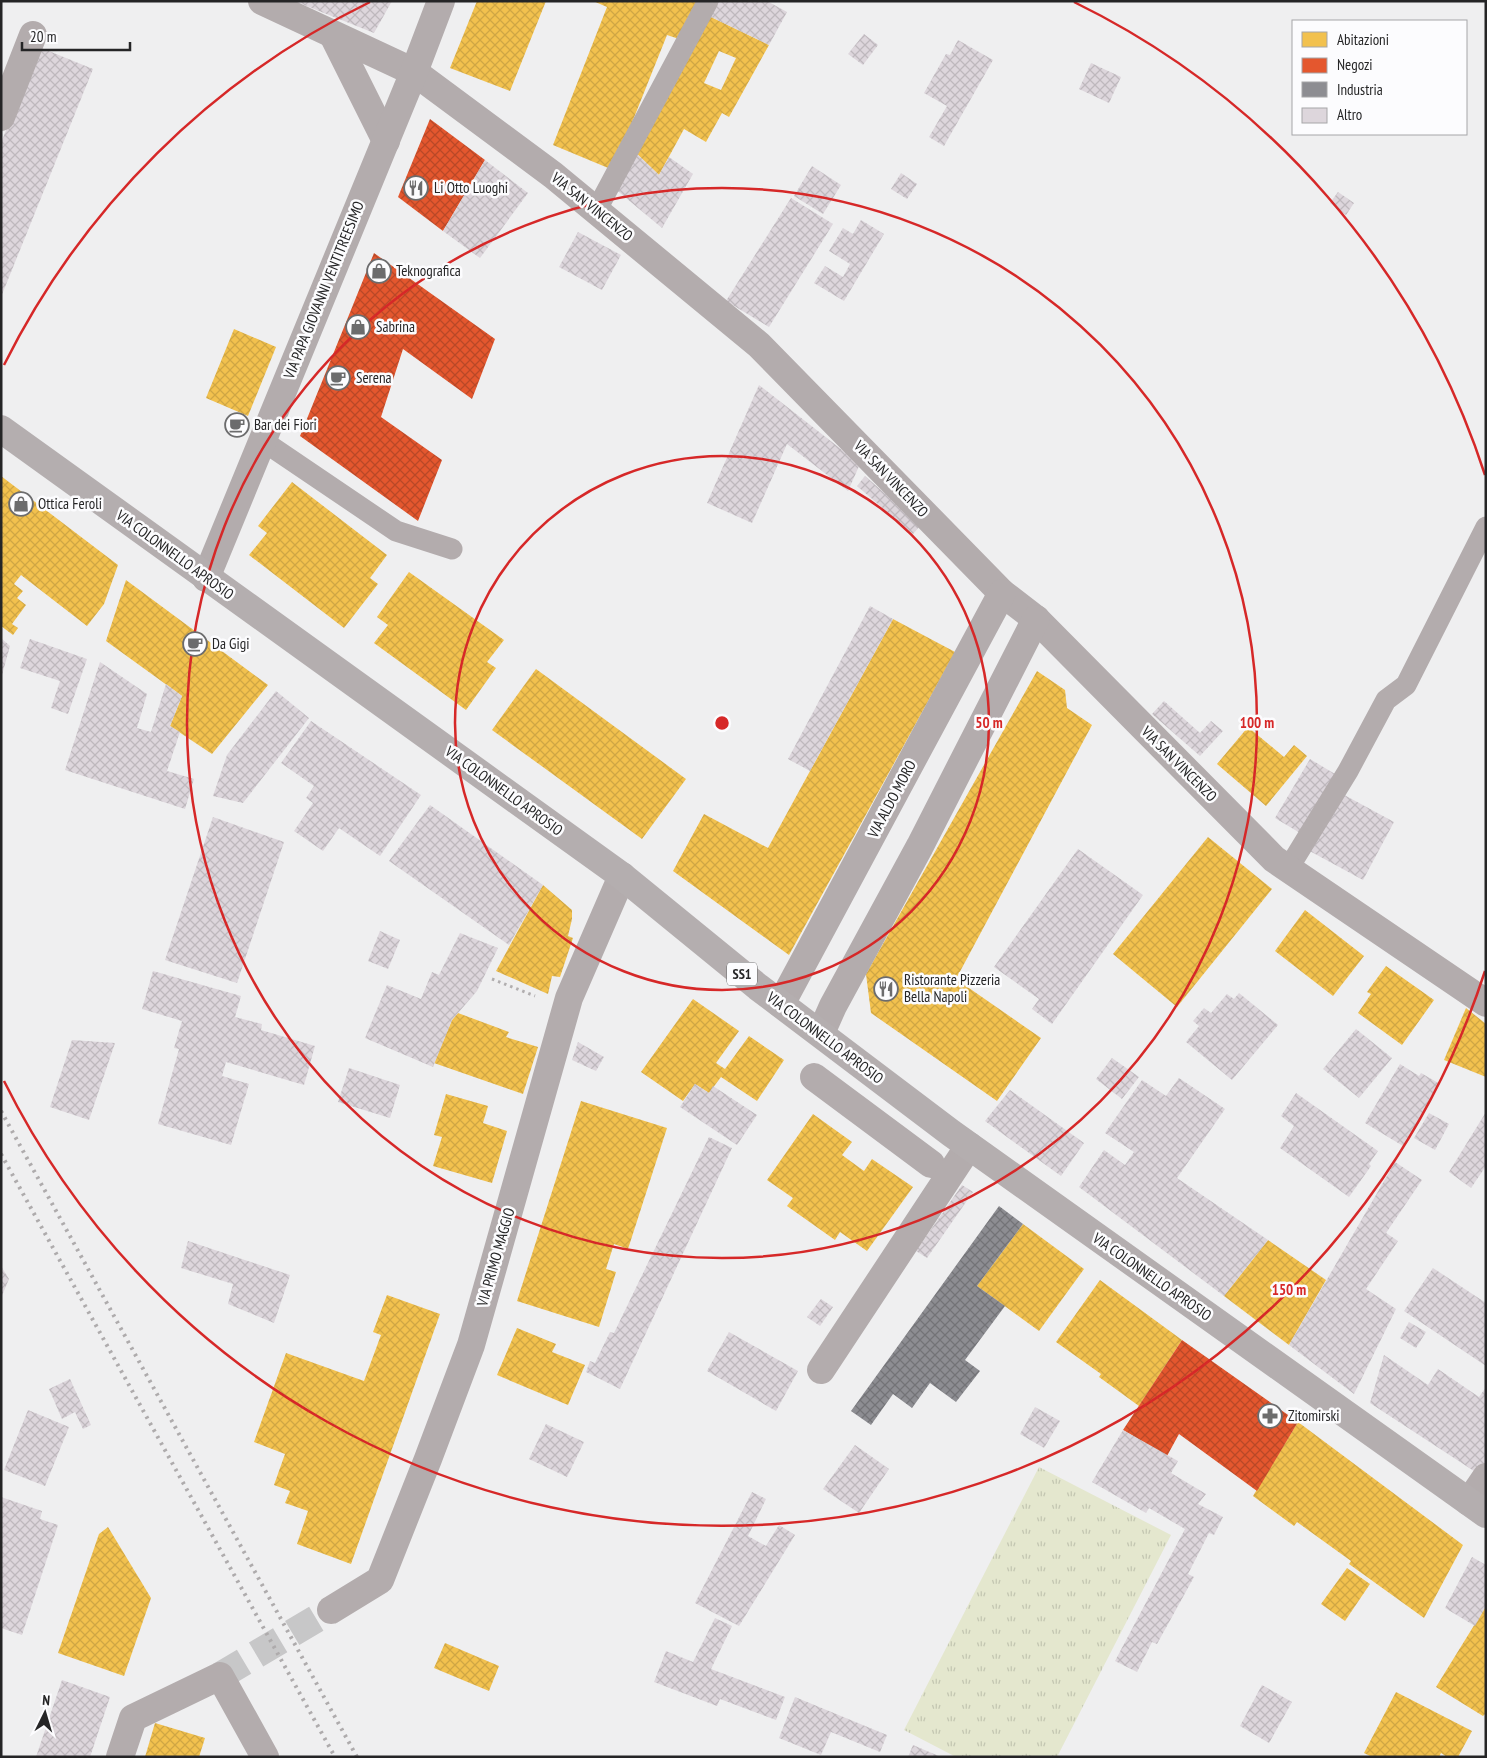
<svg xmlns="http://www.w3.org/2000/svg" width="1487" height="1758" viewBox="0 0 1487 1758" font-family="'PT Sans Narrow',sans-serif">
	<defs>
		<pattern id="grass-tufts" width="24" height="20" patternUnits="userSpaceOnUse" patternTransform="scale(1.25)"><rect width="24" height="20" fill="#e4e7ce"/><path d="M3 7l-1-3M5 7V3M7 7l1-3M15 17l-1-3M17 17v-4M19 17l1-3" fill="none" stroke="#c3c6b1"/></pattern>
		<pattern id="homes-cross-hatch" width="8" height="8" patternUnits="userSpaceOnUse" patternTransform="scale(1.25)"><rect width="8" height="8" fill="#f2c14e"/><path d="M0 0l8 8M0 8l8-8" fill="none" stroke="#cfa644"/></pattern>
		<pattern id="shops-cross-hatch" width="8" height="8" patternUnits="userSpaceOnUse" patternTransform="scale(1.25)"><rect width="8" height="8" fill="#e4572e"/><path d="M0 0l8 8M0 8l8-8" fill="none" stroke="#b94827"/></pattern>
		<pattern id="industry-cross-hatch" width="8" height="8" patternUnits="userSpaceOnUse" patternTransform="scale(1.25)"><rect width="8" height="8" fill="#8d8d92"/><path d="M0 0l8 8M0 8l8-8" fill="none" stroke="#737377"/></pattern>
		<pattern id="building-cross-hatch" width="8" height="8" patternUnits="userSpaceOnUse" patternTransform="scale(1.25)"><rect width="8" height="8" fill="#ddd6dc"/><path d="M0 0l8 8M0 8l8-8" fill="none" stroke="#beb8bd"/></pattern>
	</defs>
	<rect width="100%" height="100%" fill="#efeff0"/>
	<polygon fill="url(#grass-tufts)" points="1039,1467 1171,1535 1057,1757 956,1757 904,1730"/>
	<g fill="url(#homes-cross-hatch)" fill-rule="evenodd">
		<polygon points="477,1 546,1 510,91 450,68"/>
		<polygon points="593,1 697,1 682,40 667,35 613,170 553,145 607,7"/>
		<path d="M 709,16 L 769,45 L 729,117 L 722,113 L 706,142 L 684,129 L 659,175 L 634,151 ZM 719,51 L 736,58 L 721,90 L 704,83 Z"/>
		<polygon points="234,329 276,347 248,416 206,398"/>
		<polygon points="1,476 118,565 104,604 87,626 21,575 14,584 23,591 17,598 26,605 12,624 18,628 13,635 1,626"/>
		<polygon points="292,482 387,555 370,578 378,584 344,628 249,555 267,533 258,526"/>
		<polygon points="409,572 504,640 487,662 496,668 466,710 374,643 388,625 377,617"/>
		<polygon points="126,580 268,685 212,754 170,726 182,696 106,641"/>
		<polygon points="893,619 955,652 789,955 673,871 704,814 768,848"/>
		<polygon points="536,669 686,779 642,839 492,730"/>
		<polygon points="1037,671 1065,690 1067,708 1092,725 956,979 1041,1038 997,1101 871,1013 866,974"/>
		<polygon points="1248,727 1284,757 1294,745 1307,756 1266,806 1217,764"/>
		<polygon points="1208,837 1272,889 1177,1007 1113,954"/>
		<polygon points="543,885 572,910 572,919 568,936 573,938 560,977 552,976 548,994 496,971"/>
		<polygon points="1305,910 1364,956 1333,996 1275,951"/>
		<polygon points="1386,966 1434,1000 1402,1045 1358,1013 1371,994 1367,992"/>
		<polygon points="693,999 739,1031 716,1063 725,1069 749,1036 784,1060 757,1101 721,1077 709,1093 695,1084 683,1101 641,1072"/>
		<polygon points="1466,1008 1486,1024 1486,1077 1444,1060"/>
		<polygon points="458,1013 509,1032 506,1037 538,1047 523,1094 434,1063 452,1020"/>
		<polygon points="446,1094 488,1106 483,1123 507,1131 492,1183 433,1166 442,1137 434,1135"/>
		<polygon points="581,1101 667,1128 628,1249 614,1244 606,1269 616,1272 599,1327 517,1301"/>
		<polygon points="813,1114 852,1142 842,1155 864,1171 872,1159 913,1187 867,1251 840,1232 835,1240 787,1206 793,1198 767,1180"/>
		<polygon points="1023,1224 1084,1269 1039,1331 977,1286"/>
		<polygon points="1268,1240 1326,1280 1289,1345 1224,1296"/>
		<polygon points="1100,1280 1182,1340 1139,1406 1099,1377 1101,1374 1056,1342"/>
		<polygon points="387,1295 440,1314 351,1564 297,1544 308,1511 285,1503 290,1491 274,1485 285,1454 254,1442 286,1353 364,1381 381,1335 373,1332"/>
		<polygon points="517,1328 556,1344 552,1352 585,1365 568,1405 497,1375"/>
		<polygon points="1298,1422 1463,1545 1424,1618 1349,1564 1351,1561 1297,1522 1294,1526 1253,1496"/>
		<polygon points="108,1527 151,1598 124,1676 58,1653 99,1534"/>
		<polygon points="1347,1568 1370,1584 1345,1621 1321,1604"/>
		<polygon points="1486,1606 1486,1714 1485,1714 1483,1716 1436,1687"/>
		<polygon points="445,1643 499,1666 489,1691 434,1668"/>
		<polygon points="1396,1692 1472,1731 1458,1757 1447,1757 1441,1753 1439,1757 1372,1757 1364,1753"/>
		<polygon points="155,1723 205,1738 199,1757 145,1757"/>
	</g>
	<g fill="url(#shops-cross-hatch)">
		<polygon points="430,119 485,160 443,231 398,197"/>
		<polygon points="374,253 495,339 472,399 403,349 381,417 442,460 418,521 300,436"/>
		<polygon points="1182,1340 1298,1422 1257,1491 1179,1434 1167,1456 1123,1430"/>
	</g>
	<polygon fill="url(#industry-cross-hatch)" points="999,1206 1023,1224 977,1286 1005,1306 965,1360 980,1371 956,1402 930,1383 912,1408 893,1394 871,1425 851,1411"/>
	<g fill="url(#building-cross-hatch)">
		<polygon points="294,1 392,1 374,33"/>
		<polygon points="717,1 767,1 787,12 769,45 709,16"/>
		<polygon points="864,34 878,45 863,65 848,54"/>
		<polygon points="958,40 993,60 944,146 929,137 947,106 924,93 946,54 950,55"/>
		<polygon points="39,47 93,69 1,297 1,143"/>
		<polygon points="1091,63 1121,77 1109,103 1079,89"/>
		<polygon points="634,151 659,175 669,157 693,174 662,228 614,188"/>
		<polygon points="485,160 528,193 480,258 443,231"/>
		<polygon points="812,166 841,185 823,214 794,196"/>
		<polygon points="901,173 917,184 907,199 891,189"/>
		<polygon points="1338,192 1354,203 1346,215 1330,203"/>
		<polygon points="791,198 833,224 769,327 726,301"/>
		<polygon points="861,220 884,234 844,301 814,283 825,266 843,277 850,264 829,251 843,228 853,234"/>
		<polygon points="578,232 621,255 602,290 559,267"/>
		<polygon points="759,385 860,464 848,491 787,444 752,523 707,503"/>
		<polygon points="865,476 921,525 913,534 857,486"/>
		<polygon points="870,606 893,619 810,771 788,759"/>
		<polygon points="1,638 10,646 2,675 1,675"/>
		<polygon points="30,639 87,659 68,714 51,708 60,681 20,668"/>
		<polygon points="100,662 147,694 137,728 151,732 166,684 182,696 170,726 180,732 167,771 194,779 185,809 65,770"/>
		<polygon points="276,691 309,718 243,803 213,796 227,755"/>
		<polygon points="1164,701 1200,733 1211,721 1223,731 1200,756 1152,714"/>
		<polygon points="311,721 421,795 380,856 339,828 323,851 294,831 313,803 306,798 314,786 281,763"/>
		<polygon points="1310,759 1340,777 1305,836 1275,818"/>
		<polygon points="1337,791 1394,822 1363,880 1306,849"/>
		<polygon points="430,805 543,885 509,945 389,861"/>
		<polygon points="213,817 284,842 237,983 165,960"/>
		<polygon points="1078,849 1143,895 1052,1024 1032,1009 1039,999 994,967"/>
		<polygon points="380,931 400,940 388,969 368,961"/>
		<polygon points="460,933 498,948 477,991 452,1020 433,1067 365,1038 387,985 421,999 432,972 439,975"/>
		<polygon points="153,971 241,996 235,1017 262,1024 261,1030 315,1046 304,1085 226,1062 222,1076 249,1084 231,1145 158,1124 179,1049 174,1048 182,1021 142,1009"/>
		<polygon points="1239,993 1278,1025 1232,1080 1186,1042 1199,1026 1193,1021 1204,1008 1211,1013 1227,994 1234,999"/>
		<polygon points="1356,1029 1392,1058 1359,1098 1323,1069"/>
		<polygon points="72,1040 115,1043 89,1120 50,1107"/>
		<polygon points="578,1042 604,1057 596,1071 572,1060"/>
		<polygon points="1112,1058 1139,1077 1122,1099 1096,1079"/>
		<polygon points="1400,1064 1419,1076 1421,1073 1440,1084 1403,1146 1365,1123"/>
		<polygon points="349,1068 400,1085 390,1118 338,1102"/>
		<polygon points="1179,1078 1225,1109 1177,1178 1268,1240 1224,1296 1079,1187 1104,1150 1125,1165 1134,1152 1105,1133 1142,1080 1166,1096"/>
		<polygon points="695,1084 709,1093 713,1086 757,1115 737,1145 680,1107"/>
		<polygon points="1010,1090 1084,1143 1061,1176 985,1121"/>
		<polygon points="1296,1093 1378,1151 1369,1164 1371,1166 1349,1197 1280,1148 1294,1126 1281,1116"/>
		<polygon points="1486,1112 1486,1166 1471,1188 1449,1172"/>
		<polygon points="1429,1113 1449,1124 1435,1150 1414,1138"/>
		<polygon points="709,1137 732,1148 620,1389 586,1372 590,1361 595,1363 610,1332 614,1333"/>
		<polygon points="1395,1162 1422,1180 1386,1233 1398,1241 1366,1289 1396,1309 1354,1394 1289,1345"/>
		<polygon points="962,1185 973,1192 927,1258 916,1251"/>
		<polygon points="188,1241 290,1275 274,1323 228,1304 233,1284 181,1268"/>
		<polygon points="1,1266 9,1279 1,1298"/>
		<polygon points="1433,1268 1486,1303 1486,1366 1404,1311"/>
		<polygon points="821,1299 833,1307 820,1326 807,1317"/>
		<polygon points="1409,1322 1426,1332 1416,1348 1400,1338"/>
		<polygon points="729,1332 798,1371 776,1411 707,1371"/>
		<polygon points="1384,1355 1428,1385 1438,1369 1479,1397 1486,1387 1486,1466 1480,1475 1370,1403"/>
		<polygon points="70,1379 91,1425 83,1429 75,1412 62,1419 49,1389"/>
		<polygon points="1035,1407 1060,1421 1044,1448 1020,1434"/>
		<polygon points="28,1410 69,1427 45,1486 4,1470"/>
		<polygon points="546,1424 584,1442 567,1477 529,1459"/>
		<polygon points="1123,1430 1178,1461 1171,1473 1206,1494 1198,1504 1223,1517 1214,1535 1209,1533 1188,1574 1194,1577 1157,1644 1152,1642 1137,1672 1115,1661 1185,1529 1149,1508 1146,1513 1092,1482"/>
		<polygon points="855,1445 889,1469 859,1513 823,1489"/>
		<polygon points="752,1492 766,1499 748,1536 766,1546 779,1525 795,1535 739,1626 695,1603"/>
		<polygon points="1,1497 42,1511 40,1519 58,1525 22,1635 1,1628"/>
		<polygon points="1472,1557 1486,1565 1486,1606 1475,1626 1445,1608"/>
		<polygon points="715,1618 732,1626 711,1669 785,1697 776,1720 720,1699 717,1706 654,1682 666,1651 693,1662"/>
		<polygon points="62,1680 110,1697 90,1757 36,1757"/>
		<polygon points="1262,1685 1292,1702 1269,1743 1240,1726"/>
		<polygon points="795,1697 887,1735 880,1752 831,1732 821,1755 779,1738"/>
		<polygon points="913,1745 941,1757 908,1757"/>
	</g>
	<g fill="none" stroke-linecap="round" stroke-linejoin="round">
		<polyline stroke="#c7c7c8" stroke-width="28" stroke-dasharray="28 14" stroke-linecap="butt" points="220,1676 331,1610"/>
		<polyline stroke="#b1aeaf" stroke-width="3" stroke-dasharray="2.5 4" stroke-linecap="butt" points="492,979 535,996"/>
		<g stroke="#b3acad" stroke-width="21">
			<polyline points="596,211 708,1"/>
			<polyline points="263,441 396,531 452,549"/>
			<polyline points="1288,869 1348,771 1386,700 1406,685 1486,527"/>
		</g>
		<g stroke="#b3acad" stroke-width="28">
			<polyline points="262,1 414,72 553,175 759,345 1002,593 1036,619 1274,859 1486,1003"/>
			<polyline points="333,35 386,141"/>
			<polyline points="1,117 33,35"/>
			<polyline points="206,578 414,72 441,1"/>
			<polyline points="781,1004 1002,593"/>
			<polyline points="821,1033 833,1006 920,846 1036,619"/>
			<polyline points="814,1077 931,1164"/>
			<polyline points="821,1370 969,1146"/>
			<polyline points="1469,1502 1486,1477"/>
			<polyline points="331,1610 380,1580 428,1459 471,1345 569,998 622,876"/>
			<polyline points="120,1757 133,1718 220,1676 265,1757"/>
		</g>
		<polyline stroke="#b4aeaf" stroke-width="28" points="1,429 622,876 758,987 951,1133 1486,1514"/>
		<g stroke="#aeabac" stroke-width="4" stroke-dasharray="2.5 5" stroke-linecap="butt">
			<polyline points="1,1111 357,1757"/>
			<polyline points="1,1154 335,1757"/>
		</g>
	</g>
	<g fill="none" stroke="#d62828" stroke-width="2.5">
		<circle cx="722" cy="723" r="267"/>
		<circle cx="722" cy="723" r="535"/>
		<path d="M1485 971A802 802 0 0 1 4 1081M4 365A802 802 0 0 1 370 2M1074 2A802 802 0 0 1 1485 475"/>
	</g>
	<defs>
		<g id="restaurant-ring" transform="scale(1.25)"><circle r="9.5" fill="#fcfcfe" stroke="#6c6c6d" stroke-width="1.5"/><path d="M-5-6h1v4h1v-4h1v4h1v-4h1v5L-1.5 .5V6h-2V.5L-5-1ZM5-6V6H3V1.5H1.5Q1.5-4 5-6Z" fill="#6c6c6d"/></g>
		<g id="shop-ring" transform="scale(1.25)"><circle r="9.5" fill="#fcfcfe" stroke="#6c6c6d" stroke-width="1.5"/><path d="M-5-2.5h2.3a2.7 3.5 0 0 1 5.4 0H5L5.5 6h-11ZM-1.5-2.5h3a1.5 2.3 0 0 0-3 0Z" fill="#6c6c6d"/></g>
		<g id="cafe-ring" transform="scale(1.25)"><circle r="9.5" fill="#fcfcfe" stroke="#6c6c6d" stroke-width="1.5"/><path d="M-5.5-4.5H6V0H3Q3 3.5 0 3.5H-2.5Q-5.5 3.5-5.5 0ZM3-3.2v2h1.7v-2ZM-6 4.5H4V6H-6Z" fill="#6c6c6d"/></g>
		<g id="pharmacy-ring" transform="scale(1.25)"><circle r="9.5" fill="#fcfcfe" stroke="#6c6c6d" stroke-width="1.5"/><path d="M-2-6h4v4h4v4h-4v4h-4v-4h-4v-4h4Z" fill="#6c6c6d"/></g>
	</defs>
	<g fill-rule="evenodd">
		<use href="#restaurant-ring" x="416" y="188"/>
		<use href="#shop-ring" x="379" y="271"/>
		<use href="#shop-ring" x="358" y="327"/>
		<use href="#cafe-ring" x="338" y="378"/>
		<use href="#cafe-ring" x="237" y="425"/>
		<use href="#shop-ring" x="21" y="504"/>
		<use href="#cafe-ring" x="195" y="644"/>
		<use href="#restaurant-ring" x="886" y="989"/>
		<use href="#pharmacy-ring" x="1270" y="1416"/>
	</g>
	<g text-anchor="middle" stroke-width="5" stroke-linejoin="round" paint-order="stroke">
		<rect fill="#fcfcfe" stroke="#666667" stroke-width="1" x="727" y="962.5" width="30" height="23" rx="4"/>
		<g font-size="14" font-weight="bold" fill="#252526">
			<text x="742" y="979">SS1</text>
		</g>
		<g font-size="15" fill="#252526" stroke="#fcfcfe" text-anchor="start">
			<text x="434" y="193">Li Otto Luoghi</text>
			<text x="396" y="276">Teknografica</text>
			<text x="376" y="332">Sabrina</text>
			<text x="356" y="383">Serena</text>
			<text x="254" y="430">Bar dei Fiori</text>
			<text x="38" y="509">Ottica Feroli</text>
			<text x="212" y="649">Da Gigi</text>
			<text x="904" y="985">Ristorante Pizzeria<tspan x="904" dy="17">Bella Napoli</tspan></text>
			<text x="1288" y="1421">Zitomirski</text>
		</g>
		<g font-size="15" fill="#252526" stroke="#fcfcfe">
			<text transform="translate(592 207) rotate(39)" y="5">VIA SAN VINCENZO</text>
			<text transform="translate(324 290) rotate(-68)" y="5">VIA PAPA GIOVANNI VENTITREESIMO</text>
			<text transform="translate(891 479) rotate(46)" y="5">VIA SAN VINCENZO</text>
			<text transform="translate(175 555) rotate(36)" y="5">VIA COLONNELLO APROSIO</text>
			<text transform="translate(1179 764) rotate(45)" y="5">VIA SAN VINCENZO</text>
			<text transform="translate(504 791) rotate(36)" y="5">VIA COLONNELLO APROSIO</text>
			<text transform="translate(892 799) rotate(-62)" y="5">VIA ALDO MORO</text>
			<text transform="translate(825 1038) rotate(37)" y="5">VIA COLONNELLO APROSIO</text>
			<text transform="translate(496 1257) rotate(-74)" y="5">VIA PRIMO MAGGIO</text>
			<text transform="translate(1152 1277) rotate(35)" y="5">VIA COLONNELLO APROSIO</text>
		</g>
	</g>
	<circle cx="722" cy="723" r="8" fill="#d62828" stroke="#fcfcfe" stroke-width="2.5"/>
	<g font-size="15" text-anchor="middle" font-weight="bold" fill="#d62828" stroke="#fcfcfe" stroke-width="5" stroke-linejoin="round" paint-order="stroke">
		<text x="989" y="728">50 m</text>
		<text x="1257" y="728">100 m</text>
		<text x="1289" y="1295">150 m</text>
	</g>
	<rect width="1487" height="1758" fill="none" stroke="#252526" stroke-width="5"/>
	<rect x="1292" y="20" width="175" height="115" fill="#fcfcfe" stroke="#a6a6a8"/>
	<rect x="1302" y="32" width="25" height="15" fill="#f2c14e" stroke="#a6a6a8"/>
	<text x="1337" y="45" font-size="15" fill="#252526">Abitazioni</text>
	<rect x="1302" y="58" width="25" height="15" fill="#e4572e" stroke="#a6a6a8"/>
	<text x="1337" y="70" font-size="15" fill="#252526">Negozi</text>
	<rect x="1302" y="82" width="25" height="15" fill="#8d8d92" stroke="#a6a6a8"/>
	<text x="1337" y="95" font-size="15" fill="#252526">Industria</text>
	<rect x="1302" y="108" width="25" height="15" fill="#ddd6dc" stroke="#a6a6a8"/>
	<text x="1337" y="120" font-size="15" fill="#252526">Altro</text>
	<g transform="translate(45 1713) rotate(5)" stroke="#fcfcfe" stroke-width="4" paint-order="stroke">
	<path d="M0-4L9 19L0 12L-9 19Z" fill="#252526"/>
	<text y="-8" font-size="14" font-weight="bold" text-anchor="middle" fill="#252526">N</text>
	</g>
	<path d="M22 42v8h108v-8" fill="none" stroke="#252526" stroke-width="2.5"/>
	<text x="30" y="42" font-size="15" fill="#252526" stroke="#fcfcfe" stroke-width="4" paint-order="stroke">20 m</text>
</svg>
